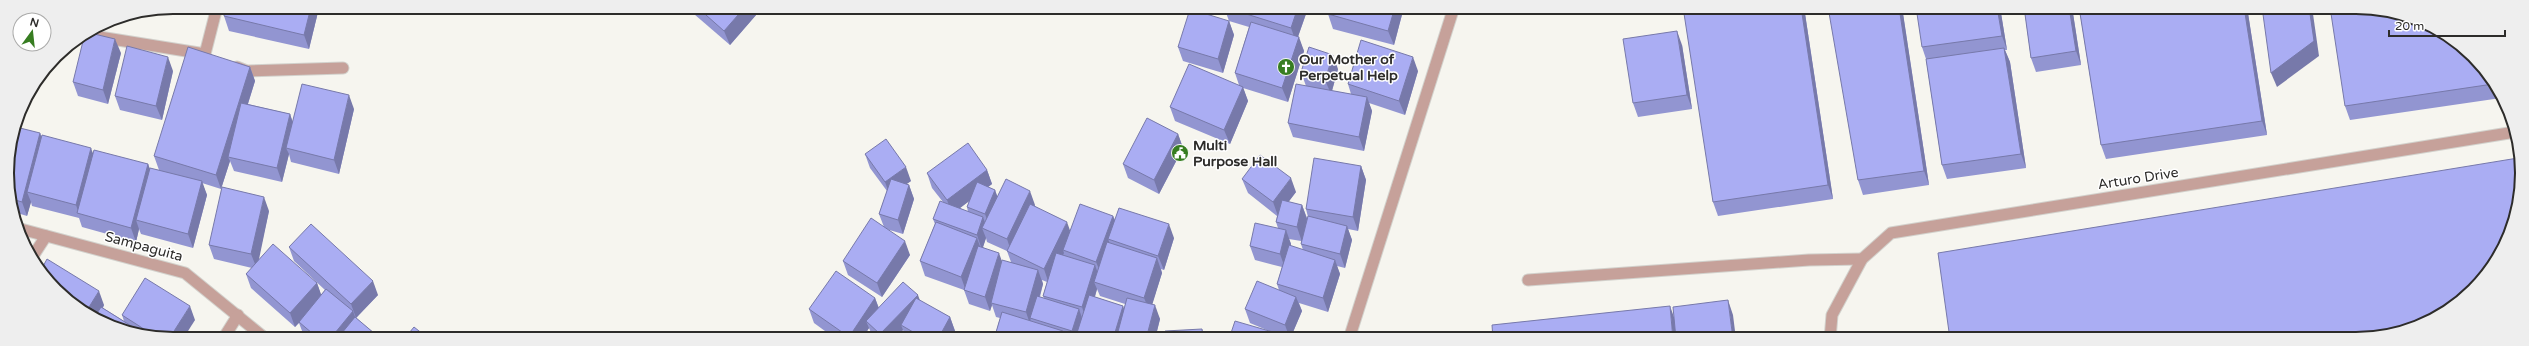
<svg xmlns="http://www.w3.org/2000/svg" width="2529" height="346" viewBox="0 0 2529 346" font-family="'Varela Round',sans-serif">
	<rect width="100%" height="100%" fill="#f6f5ef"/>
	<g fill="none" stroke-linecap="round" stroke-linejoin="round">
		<g stroke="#d2d1cc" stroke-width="13">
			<g id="service">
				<polyline points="237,67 247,71 343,68"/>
				<polyline points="1528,280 1809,260 1862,259"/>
			</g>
		</g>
		<g stroke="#d2d1cc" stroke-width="13">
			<g id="minor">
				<polyline points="87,35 205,54 217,7"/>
				<polyline points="17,228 185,273 266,339"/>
				<polyline points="33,256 46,236"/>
				<polyline points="223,339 238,315"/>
				<polyline points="1349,339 1454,7"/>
				<polyline points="1830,339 1832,315 1862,259 1891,233 2515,132"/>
			</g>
		</g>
		<use href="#service" stroke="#c6a19a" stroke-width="11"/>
		<use href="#minor" stroke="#c6a19a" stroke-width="11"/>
	</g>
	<g fill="#9295d1" fill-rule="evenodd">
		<polygon points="321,7 345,7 344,12"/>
		<polygon points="687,7 763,7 730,45 687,8"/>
		<polygon points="1224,7 1307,11 1298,37 1304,51 1288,102 1243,88 1248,101 1230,144 1175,121 1170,107 1239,85 1235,73 1249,27 1229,21"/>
		<polygon points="1404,7 1394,45 1333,29 1328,14"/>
		<polygon points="1804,7 1833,199 1718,216 1713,202"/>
		<polygon points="1902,7 1929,185 1863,195 1858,180"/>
		<polygon points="2000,7 2007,50 2005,50 2010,62 2026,168 1947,179 1942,165 1926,59 1922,47"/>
		<polygon points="2024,7 2072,7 2081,65 2036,72 2031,58"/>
		<polygon points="2079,7 2247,7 2267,135 2106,159 2101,145"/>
		<polygon points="318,12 309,49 229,31 224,16"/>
		<polygon points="1229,21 1234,35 1223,73 1183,61 1178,47"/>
		<polygon points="1682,45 1692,109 1638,117 1633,103"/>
		<polygon points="121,53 108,104 78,96 73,82"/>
		<polygon points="2481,64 2501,98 2350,120 2345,106"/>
		<polygon points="250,67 255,81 248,104 290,114 293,123 354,109 339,174 291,162 289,154 282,182 234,171 230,161 221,189 202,183 207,195 193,248 141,234 139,229 136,242 82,227 79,218 32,206 31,202 27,216 14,212 7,162 40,133 42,138 93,153 148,164 150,169 159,170 154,156"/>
		<polygon points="1338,69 1332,91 1351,94 1348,84 1418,71 1405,115 1369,103 1372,111 1364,151 1293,137 1288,123 1306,86 1301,72"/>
		<polygon points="173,71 162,120 120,110 115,96"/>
		<polygon points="1178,134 1183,148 1159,194 1128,178 1123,164"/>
		<polygon points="865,154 911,181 906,184 909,185 914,199 903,234 886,229 910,255 882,297 848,275 843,261 884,227 879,214 887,191 870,168"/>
		<path d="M 1361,166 L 1366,180 L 1358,231 L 1348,229 L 1352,240 L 1345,268 L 1337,266 L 1340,274 L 1328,312 L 1299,303 L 1302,311 L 1290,339 L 1288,339 L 1250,323 L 1245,309 L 1279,290 L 1277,284 L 1282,267 L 1255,260 L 1250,246 L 1278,228 L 1276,222 L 1277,216 L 1248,193 L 1242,179 L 1296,192 L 1288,202 L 1302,205 L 1307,218 L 1308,217 L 1306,209 ZM 1289,239 L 1301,241 L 1301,244 L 1303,250 L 1291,246 L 1291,244 Z"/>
		<path d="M 987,170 L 992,184 L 988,187 L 995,190 L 997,196 L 1035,205 L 1035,206 L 1070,231 L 1113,216 L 1115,220 L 1174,238 L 1164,270 L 1161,269 L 1162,273 L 1152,304 L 1160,319 L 1155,339 L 994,339 L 1000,318 L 996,317 L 992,305 L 990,311 L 969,304 L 964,290 L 925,276 L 920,261 L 935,224 L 933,219 L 943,202 L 932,188 L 927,173 ZM 969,201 L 967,207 L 968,212 L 960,208 ZM 986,238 L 987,242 L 1007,251 L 1011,262 L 1002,262 L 983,247 ZM 1042,280 L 1047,282 L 1043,296 L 1044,298 L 1040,297 L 1043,284 ZM 1097,289 L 1100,296 L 1125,304 L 1124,309 L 1123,306 L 1095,297 Z"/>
		<polygon points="269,211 258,260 317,283 321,295 325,290 294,261 289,247 378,295 356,318 381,339 307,339 304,336 299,323 295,327 251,288 246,274 252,268 214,259 209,245"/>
		<polygon points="47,259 104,305 103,308 124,321 122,315 195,320 162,339 99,322"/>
		<polygon points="875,298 879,308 920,301 950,317 955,331 950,339 906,339 903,330 895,339 875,339 872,335 869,328 862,339 836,339 814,323 809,309"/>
	</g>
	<g fill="#7779aa">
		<polygon points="311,7 316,7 318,12 309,49 304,35"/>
		<polygon points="342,7 345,7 344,12"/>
		<polygon points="745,7 763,7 730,45 724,31"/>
		<polygon points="1298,7 1305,7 1307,11 1296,42 1291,28"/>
		<polygon points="1395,7 1404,7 1394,45 1388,31"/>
		<polygon points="1801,7 1804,7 1833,199 1828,185"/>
		<polygon points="1899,7 1902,7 1929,185 1924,171"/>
		<polygon points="1997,7 2000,7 2007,50 2002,36"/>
		<polygon points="2069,7 2072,7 2081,65 2076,51"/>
		<polygon points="2244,7 2247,7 2267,135 2262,121"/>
		<polygon points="2309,7 2312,7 2319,56 2277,87 2271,73"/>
		<polygon points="1229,21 1234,35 1223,73 1218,59"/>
		<polygon points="1677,31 1682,45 1692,109 1687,95"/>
		<polygon points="1299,37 1304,51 1288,102 1282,88"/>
		<polygon points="115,39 121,53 108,104 103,90"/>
		<polygon points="2004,48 2010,62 2026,168 2021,154"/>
		<polygon points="1333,55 1338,69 1331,94 1325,80"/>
		<polygon points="168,57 173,71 162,120 156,106"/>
		<polygon points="1413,57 1418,71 1405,115 1399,101"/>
		<polygon points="250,67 255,81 231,157 228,157 230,161 221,189 216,175"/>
		<polygon points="1243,87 1248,101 1230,144 1224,130"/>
		<polygon points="349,95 354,109 339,174 334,160"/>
		<polygon points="1367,97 1372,111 1364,151 1359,137"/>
		<polygon points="290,114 295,129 286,148 289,154 282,182 277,168"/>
		<polygon points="40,133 45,148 27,192 31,202 27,216 22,202"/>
		<polygon points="1178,134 1183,148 1159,194 1154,180"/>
		<polygon points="91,148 96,162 79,214 76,205"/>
		<polygon points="148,164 153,178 136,220 139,229 136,242 131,228"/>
		<polygon points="1361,166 1366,180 1358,231 1353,217"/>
		<polygon points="906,167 911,181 890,196 885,182"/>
		<polygon points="987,170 992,184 952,214 947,200"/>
		<polygon points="1291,178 1296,192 1278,216 1273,202"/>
		<polygon points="202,181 207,195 193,248 188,234"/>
		<polygon points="909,185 914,199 903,234 898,220"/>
		<polygon points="995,190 1000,204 990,228 985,214"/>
		<polygon points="1030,191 1035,205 1012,254 1007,239"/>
		<polygon points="264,197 269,211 257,269 251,254"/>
		<polygon points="1302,205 1307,219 1302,242 1297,227"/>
		<polygon points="1113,216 1119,230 1108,239 1112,249 1102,276 1096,262"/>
		<polygon points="983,217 988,231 982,228 986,238 982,250 977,235"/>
		<polygon points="1067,222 1072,236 1063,250 1064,253 1049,284 1044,269"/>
		<polygon points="1169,224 1174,238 1164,270 1158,256"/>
		<polygon points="1347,226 1352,240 1345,268 1340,254"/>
		<polygon points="1286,230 1291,244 1285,268 1280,254"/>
		<polygon points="977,238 982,252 966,291 961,277"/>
		<polygon points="905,241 910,255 882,297 877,283"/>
		<polygon points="999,253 1004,267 991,303 992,305 990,311 985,297"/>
		<polygon points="1157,258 1162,273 1150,312 1144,298"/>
		<polygon points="1335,260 1340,274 1328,312 1323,298"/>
		<polygon points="1095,265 1100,279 1094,282 1097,289 1087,322 1082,307"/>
		<polygon points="1038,270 1043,284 1033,319 1030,318 1032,324 1031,327 1026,312"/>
		<polygon points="373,281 378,295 356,318 351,304"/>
		<polygon points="317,283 322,297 295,327 290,313"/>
		<polygon points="99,291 104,305 96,319 86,312"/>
		<polygon points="918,295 923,309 901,325 903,330 895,339 882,339 880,334"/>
		<polygon points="1296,297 1302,311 1290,339 1285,325"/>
		<polygon points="875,298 880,312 866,321 869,328 862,339 849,339 849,337"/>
		<polygon points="1728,300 1733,315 1736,339 1733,339"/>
		<polygon points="1155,305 1160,319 1155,339 1146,339"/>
		<polygon points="190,306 195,320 183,339 169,339"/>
		<polygon points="1123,306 1128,321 1122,339 1113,339"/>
		<polygon points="1670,306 1675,320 1677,339 1673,339"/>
		<polygon points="1079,309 1084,324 1079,339 1075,339 1072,331"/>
		<polygon points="353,311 358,325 347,339 330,339"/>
		<polygon points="950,317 955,331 950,339 938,339"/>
		<polygon points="1202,329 1206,339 1203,339"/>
		<polygon points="1063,331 1065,339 1060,339"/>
	</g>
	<g fill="#aaadf3" stroke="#7779aa">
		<polygon points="226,7 311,7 304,35 224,16"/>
		<polygon points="697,7 745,7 724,31"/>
		<polygon points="1224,7 1298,7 1291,28"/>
		<polygon points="1330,7 1395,7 1388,31 1328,14"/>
		<polygon points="1683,7 1801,7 1828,185 1713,202"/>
		<polygon points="1828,7 1899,7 1924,171 1858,180"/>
		<polygon points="1916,7 1997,7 2002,36 1922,47"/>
		<polygon points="2024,7 2069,7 2076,51 2031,58"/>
		<polygon points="2079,7 2244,7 2262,121 2101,145"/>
		<polygon points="2262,7 2309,7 2314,41 2271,73"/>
		<polygon points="2330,7 2367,7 2430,24 2481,64 2493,84 2345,106"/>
		<polygon points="1190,9 1229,21 1218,59 1178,47"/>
		<polygon points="1251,22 1299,37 1282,88 1235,73"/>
		<polygon points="1677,31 1687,95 1633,103 1623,39"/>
		<polygon points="90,33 115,39 103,90 73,82 84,37"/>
		<polygon points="1361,40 1413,57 1399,101 1348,84"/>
		<polygon points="127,46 168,57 156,106 115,96"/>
		<polygon points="188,47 250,67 216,175 154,156"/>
		<polygon points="1309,47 1333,55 1325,80 1301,72"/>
		<polygon points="2004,48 2021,154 1942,165 1926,59"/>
		<polygon points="1189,64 1243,87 1224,130 1170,107"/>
		<polygon points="302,84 349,95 334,160 286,148"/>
		<polygon points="1296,84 1367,97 1359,137 1288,123"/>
		<polygon points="241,103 290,114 277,168 228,157"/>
		<polygon points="1147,118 1178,134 1154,180 1123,164"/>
		<polygon points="16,127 40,133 22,202 12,199 7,162"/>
		<polygon points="42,135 91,148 76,205 27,192"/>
		<polygon points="886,139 906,167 885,182 865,154"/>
		<polygon points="968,143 987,170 947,200 927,173"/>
		<polygon points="94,150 148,164 131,228 77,213"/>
		<polygon points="1260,155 1291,178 1273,202 1242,179"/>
		<polygon points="1314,158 1361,166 1353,217 1306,209"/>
		<polygon points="2518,158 2522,184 2505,246 2473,291 2420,326 2367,339 1950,339 1938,253"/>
		<polygon points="150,168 202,181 188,234 136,220"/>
		<polygon points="891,179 909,185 898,220 879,214"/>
		<polygon points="1006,179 1030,191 1007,239 982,228"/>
		<polygon points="977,182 995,190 985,214 967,207"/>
		<polygon points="222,187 264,197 251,254 209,245"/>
		<polygon points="1282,200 1302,205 1297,227 1276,222"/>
		<polygon points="940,201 983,217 977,235 933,219"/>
		<polygon points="1030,204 1067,222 1044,269 1007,251"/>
		<polygon points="1080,204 1113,216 1096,262 1063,250"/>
		<polygon points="1119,208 1169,224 1158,256 1108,239"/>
		<polygon points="1308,216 1347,226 1340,254 1301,244"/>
		<polygon points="871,218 905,241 877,283 843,261"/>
		<polygon points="936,222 977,238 961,277 920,261"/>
		<polygon points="1255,223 1286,230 1280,254 1250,246"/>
		<polygon points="311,224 373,281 351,304 289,247"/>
		<polygon points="1107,242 1157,258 1144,298 1094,282"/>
		<polygon points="273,244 317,283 290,313 246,274"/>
		<polygon points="1289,245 1335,260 1323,298 1277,284"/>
		<polygon points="978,246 999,253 985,297 964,290"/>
		<polygon points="1056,253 1095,265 1082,307 1043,296"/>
		<polygon points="47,259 99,291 86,312 48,283 41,270"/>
		<polygon points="1002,260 1038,270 1026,312 991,303"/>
		<polygon points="836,271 875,298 849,337 809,309"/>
		<polygon points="145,278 190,306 169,339 162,339 158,338 122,315"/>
		<polygon points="1257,281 1296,297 1285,325 1245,309"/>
		<polygon points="903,282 918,295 880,334 866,321"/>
		<polygon points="326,289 353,311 330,339 319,339 299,322"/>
		<polygon points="1089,295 1123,306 1113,339 1075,339"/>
		<polygon points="1037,296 1079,309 1072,331 1030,318"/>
		<polygon points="916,298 950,317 938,339 925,339 901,325"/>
		<polygon points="1127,298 1155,305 1146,339 1116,339"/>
		<polygon points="1728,300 1733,339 1676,339 1673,307"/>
		<polygon points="1670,306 1673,339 1493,339 1492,325"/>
		<polygon points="101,307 144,334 99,322 94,318"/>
		<polygon points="1002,312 1063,331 1060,339 994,339"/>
		<polygon points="355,317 381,339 337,339"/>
		<polygon points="1235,321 1283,335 1282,339 1229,339"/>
		<polygon points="414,327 429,339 404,339"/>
		<polygon points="1202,329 1203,339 1165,339 1165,331"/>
	</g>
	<defs>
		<g id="church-disc" transform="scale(0.9)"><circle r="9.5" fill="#377d21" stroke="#fff"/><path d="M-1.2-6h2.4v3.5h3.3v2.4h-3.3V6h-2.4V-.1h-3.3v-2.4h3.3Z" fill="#fff"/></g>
		<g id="civic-disc" transform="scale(0.9)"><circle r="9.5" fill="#377d21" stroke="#fff"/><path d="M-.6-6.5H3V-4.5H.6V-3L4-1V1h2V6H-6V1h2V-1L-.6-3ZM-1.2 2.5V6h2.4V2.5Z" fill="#fff"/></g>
	</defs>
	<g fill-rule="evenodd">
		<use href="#church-disc" x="1286" y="67"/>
		<use href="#civic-disc" x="1180" y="153"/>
	</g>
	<g text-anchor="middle" stroke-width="3" stroke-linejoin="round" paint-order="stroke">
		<g font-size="14" font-weight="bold" fill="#2d2c2a" stroke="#fff" text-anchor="start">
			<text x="1299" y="64">Our Mother of<tspan x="1299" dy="16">Perpetual Help</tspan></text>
			<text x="1193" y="150">Multi<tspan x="1193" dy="16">Purpose Hall</tspan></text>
		</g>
		<g font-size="14" fill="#2d2c2a" stroke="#fff">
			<text transform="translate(2138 178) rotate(-9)" y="5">Arturo Drive</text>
			<text transform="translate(144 246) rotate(15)" y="5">Sampaguita</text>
		</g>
	</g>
	<path d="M0 0H2529V346H0ZM173 14H2356A159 159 0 0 1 2515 173V173A159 159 0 0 1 2356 332H173A159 159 0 0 1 14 173V173A159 159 0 0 1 173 14Z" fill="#eee" fill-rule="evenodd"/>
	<path fill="none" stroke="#2d2c2a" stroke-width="2" d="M173 14H2356A159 159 0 0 1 2515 173V173A159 159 0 0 1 2356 332H173A159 159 0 0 1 14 173V173A159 159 0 0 1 173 14Z"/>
	<g transform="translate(32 32) rotate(15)"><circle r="19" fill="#ffffff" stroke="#ababaa"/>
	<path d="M0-3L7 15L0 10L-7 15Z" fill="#377d21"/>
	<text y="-6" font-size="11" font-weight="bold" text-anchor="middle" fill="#2d2c2a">N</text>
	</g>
	<path d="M2389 30v6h116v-6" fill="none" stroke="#2d2c2a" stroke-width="2"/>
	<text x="2395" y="30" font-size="12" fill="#2d2c2a" stroke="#ffffff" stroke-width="3" paint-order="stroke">20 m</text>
</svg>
